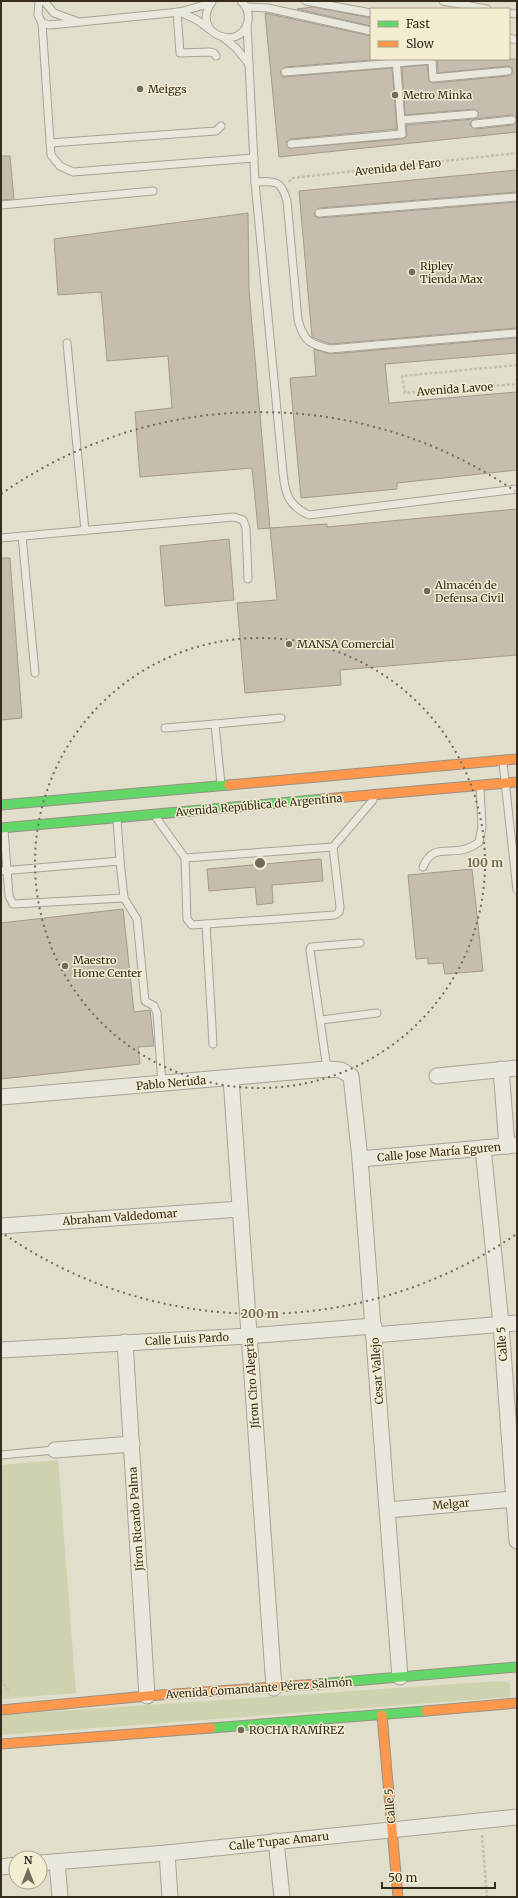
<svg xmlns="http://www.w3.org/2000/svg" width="518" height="1898" viewBox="0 0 518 1898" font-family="Merriweather,serif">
	<rect width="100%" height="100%" fill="#e2decc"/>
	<g fill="#ced2af">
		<polygon points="58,1460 76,1693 1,1699 1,1465"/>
		<polygon points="500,1681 510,1683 510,1697 1,1735 1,1715"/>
	</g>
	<g fill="#c5bdad" stroke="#a29a8c" fill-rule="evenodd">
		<polygon points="313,7 371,18 371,26 297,9"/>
		<path d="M 265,13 L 371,36 L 371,59 L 383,59 L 285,67 L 280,72 L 283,77 L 392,68 L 397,129 L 291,139 L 286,142 L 289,148 L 402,139 L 407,136 L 406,125 L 474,119 L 478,116 L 478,112 L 474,109 L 405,115 L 402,67 L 427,65 L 429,80 L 433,83 L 508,76 L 513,73 L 512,68 L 508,66 L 438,73 L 437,59 L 517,59 L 517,132 L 279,157 ZM 511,115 L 517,119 L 516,122 L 513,125 L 476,129 L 470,125 L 471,122 L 474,119 Z"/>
		<polygon points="1,156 10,156 14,199 1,200"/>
		<polygon points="517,170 517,192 319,208 314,213 315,216 319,218 517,202 517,328 330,344 312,337 299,191"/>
		<polygon points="248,213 249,291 270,528 258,529 252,468 140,477 135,412 172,408 168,356 107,361 101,292 58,295 54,239"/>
		<polygon points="517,338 517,353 385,364 389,403 517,392 517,470 397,483 397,489 301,498 290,378 316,376 314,349 330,354"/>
		<polygon points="517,509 517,655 340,670 341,685 245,693 237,603 277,600 270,528 327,524 327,527"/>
		<polygon points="229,539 234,600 165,606 160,546"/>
		<polygon points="1,558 10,558 22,718 1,720"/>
		<polygon points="321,859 323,881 272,885 273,903 257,905 255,887 209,891 207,869"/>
		<polygon points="472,869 483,971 445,974 443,963 428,964 428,958 416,959 408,875"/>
		<polygon points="123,909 134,1012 150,1010 154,1046 138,1047 140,1064 1,1079 1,923"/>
	</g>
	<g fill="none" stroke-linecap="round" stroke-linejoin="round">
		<g stroke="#a7a395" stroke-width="9">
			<g id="lane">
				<polyline points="39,1 38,15 42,23 50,25 180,12 211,3"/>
				<polyline points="44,1 54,13 76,21"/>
				<polyline points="306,1 371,13"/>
				<polyline points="443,1 487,9"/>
				<path d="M 212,2 C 189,33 241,54 248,21 C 249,13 247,6 241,1"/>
				<polyline points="246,7 268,8 371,31"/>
				<polyline points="177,12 180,53 210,52 214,53 216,56"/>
				<polyline points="180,12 197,20 209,29"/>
				<polyline points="509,13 517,14"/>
				<polyline points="42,23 51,155 60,166 73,172 254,158"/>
				<path d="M 247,25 L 255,182 L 283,473 C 285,494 289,506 309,515 L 517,489"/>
				<polyline points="223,37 236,48 249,64"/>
				<polyline points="509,38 517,40"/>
				<polyline points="285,72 432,60 433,78 508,71"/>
				<polyline points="401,120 474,114"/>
				<polyline points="475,124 512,120"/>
				<polyline points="50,143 216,131 221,126"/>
				<polyline points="291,144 402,134 396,59"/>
				<path d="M 255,182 C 276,181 281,180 287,201 L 298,320 C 304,341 309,344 330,349 L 517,333"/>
				<polyline points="1,205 153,191"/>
				<polyline points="319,213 517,197"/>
				<polyline points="67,343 85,531"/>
				<polyline points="22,536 35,673"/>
				<polyline points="1,538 234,517 243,520 246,528 248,579"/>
				<polyline points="215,724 281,718"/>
				<polyline points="165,728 215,724 221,784"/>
				<polyline points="503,763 517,890"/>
				<polyline points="155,816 185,858 333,847 373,800"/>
				<polyline points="117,819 120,861"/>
				<polyline points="4,830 9,896 13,904 124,898"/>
				<polyline points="185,858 187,919 192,925 335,915 339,912 340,907 333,847"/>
				<path d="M 423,867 C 433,842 450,856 468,848 C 472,847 476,844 479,842 L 482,827 L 480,787"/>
				<polyline points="1,871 120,861 124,898 137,919 145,1001 154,1006 157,1013 162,1084"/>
				<polyline points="206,924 213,1044"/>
				<polyline points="321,1020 377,1013"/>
				<polyline points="327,1069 310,950 311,947 360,943"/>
				<polyline points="1,1455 55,1450"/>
			</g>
		</g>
		<g stroke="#a7a395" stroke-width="17">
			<g id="street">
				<polyline points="501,1069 507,1146"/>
				<polyline points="437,1076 517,1068"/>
				<polyline points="231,1078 274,1688"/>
				<polyline points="1,1097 327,1069 341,1070 351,1076 360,1159 400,1677"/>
				<polyline points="483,1148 501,1324 517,1541"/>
				<polyline points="360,1159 517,1145"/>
				<polyline points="1,1226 240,1209"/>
				<polyline points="374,1335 517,1323"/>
				<polyline points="125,1342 147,1696"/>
				<polyline points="1,1350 248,1336 374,1326"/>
				<polyline points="55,1450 132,1444"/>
				<polyline points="388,1510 514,1499"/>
				<polyline points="276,1841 282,1897"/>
				<polyline points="167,1853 170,1897"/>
				<polyline points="57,1862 60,1897"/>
				<polyline points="40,1863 167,1853 517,1817"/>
				<polyline points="1,1867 16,1865"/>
			</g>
		</g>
		<g stroke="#979285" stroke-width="11">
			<g id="fast">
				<polyline points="1,805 229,785"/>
				<polyline points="1,828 324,799"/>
				<polyline points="318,1684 517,1667"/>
				<polyline points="211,1728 426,1711"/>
			</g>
		</g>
		<g stroke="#979285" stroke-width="11">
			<g id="slow">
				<polyline points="229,785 517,759"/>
				<polyline points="324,799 517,782"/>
				<polyline points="1,1710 147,1696 318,1684"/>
				<polyline points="426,1711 517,1703"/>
				<polyline points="382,1715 398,1897"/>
				<polyline points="1,1744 211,1728"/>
			</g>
		</g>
		<g stroke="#c3bfb4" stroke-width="2.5" stroke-dasharray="3 2" stroke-linecap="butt">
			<polyline points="289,182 292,178 517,153"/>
			<polyline points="517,365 402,376 405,393 517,384"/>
			<polyline points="1,1680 9,1692"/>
			<polyline points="482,1835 487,1897"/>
		</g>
		<use href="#lane" stroke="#eae8dd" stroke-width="7"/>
		<use href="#street" stroke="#eae8dd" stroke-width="15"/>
		<use href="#fast" stroke="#63d668" stroke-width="9"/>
		<use href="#slow" stroke="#ff974d" stroke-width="9"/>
	</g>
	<g fill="none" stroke="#726a5b" stroke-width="2" stroke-dasharray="2 4">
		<circle cx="260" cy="863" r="225"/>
		<path d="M515 1235A451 451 0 0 1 1 1232M1 494A451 451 0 0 1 515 491"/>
	</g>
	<g fill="#726a5b" stroke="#f3eed2" stroke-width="1.5">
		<circle cx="140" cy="89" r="4"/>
		<circle cx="395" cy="95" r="4"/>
		<circle cx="412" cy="272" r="4"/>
		<circle cx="427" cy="591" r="4"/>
		<circle cx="289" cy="644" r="4"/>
		<circle cx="65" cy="966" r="4"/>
		<circle cx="241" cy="1730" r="4"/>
	</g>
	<g text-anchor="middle" stroke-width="3" stroke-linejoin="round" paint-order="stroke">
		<g font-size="11" fill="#352c1e" stroke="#f3eed2" text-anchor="start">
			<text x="148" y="93">Meiggs</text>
			<text x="403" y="99">Metro Minka</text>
			<text x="420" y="270">Ripley<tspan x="420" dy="13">Tienda Max</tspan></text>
			<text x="435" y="589">Almacén de<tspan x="435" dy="13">Defensa Civil</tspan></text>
			<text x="297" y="648">MANSA Comercial</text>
			<text x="73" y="964">Maestro<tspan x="73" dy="13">Home Center</tspan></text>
			<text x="249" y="1734">ROCHA RAMÍREZ</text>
		</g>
		<g font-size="11" fill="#352c1e" stroke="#f3eed2">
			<text transform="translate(398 167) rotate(-6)" y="4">Avenida del Faro</text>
			<text transform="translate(455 389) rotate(-4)" y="4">Avenida Lavoe</text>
			<text transform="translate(259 805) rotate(-5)" y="4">Avenida República de Argentina</text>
			<text transform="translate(171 1083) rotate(-5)" y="4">Pablo Neruda</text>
			<text transform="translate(439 1152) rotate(-5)" y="4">Calle Jose María Eguren</text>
			<text transform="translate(120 1217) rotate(-4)" y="4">Abraham Valdedomar</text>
			<text transform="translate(187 1339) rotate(-3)" y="4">Calle Luis Pardo</text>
			<text transform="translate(502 1344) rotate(-94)" y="4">Calle 5</text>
			<text transform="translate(377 1371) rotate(-94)" y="4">Cesar Vallejo</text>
			<text transform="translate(252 1383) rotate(-94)" y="4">Jíron Ciro Alegria</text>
			<text transform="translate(451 1504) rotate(-5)" y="4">Melgar</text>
			<text transform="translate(136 1519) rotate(-94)" y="4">Jíron Ricardo Palma</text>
			<text transform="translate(259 1688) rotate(-4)" y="4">Avenida Comandante Pérez Salmón</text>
			<text transform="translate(390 1806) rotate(-95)" y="4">Calle 5</text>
			<text transform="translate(279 1841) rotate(-6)" y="4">Calle Tupac Amaru</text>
		</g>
	</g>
	<circle cx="260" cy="863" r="6" fill="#726a5b" stroke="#f3eed2" stroke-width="2"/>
	<g font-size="12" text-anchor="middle" font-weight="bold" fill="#726a5b" stroke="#f3eed2" stroke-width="3" stroke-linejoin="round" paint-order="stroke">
		<text x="485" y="867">100 m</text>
		<text x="260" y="1318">200 m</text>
	</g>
	<rect width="518" height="1898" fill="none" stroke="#352c1e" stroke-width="4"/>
	<rect x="370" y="8" width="140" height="52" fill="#f3eed2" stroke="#a7a08a"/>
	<rect x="378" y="21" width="20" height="6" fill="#63d668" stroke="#a7a08a"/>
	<text x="406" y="28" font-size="12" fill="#352c1e">Fast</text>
	<rect x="378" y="41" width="20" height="6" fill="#ff974d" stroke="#a7a08a"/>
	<text x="406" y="48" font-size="12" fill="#352c1e">Slow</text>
	<g transform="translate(28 1870)"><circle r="19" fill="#f3eed2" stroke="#a7a08a"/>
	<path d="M0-3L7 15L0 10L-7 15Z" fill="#726a5b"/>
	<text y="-6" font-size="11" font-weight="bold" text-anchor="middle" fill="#352c1e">N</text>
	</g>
	<path d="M382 1882v6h113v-6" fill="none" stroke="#352c1e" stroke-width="2"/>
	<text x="388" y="1882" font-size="12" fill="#352c1e" stroke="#f3eed2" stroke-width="3" paint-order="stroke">50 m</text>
</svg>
